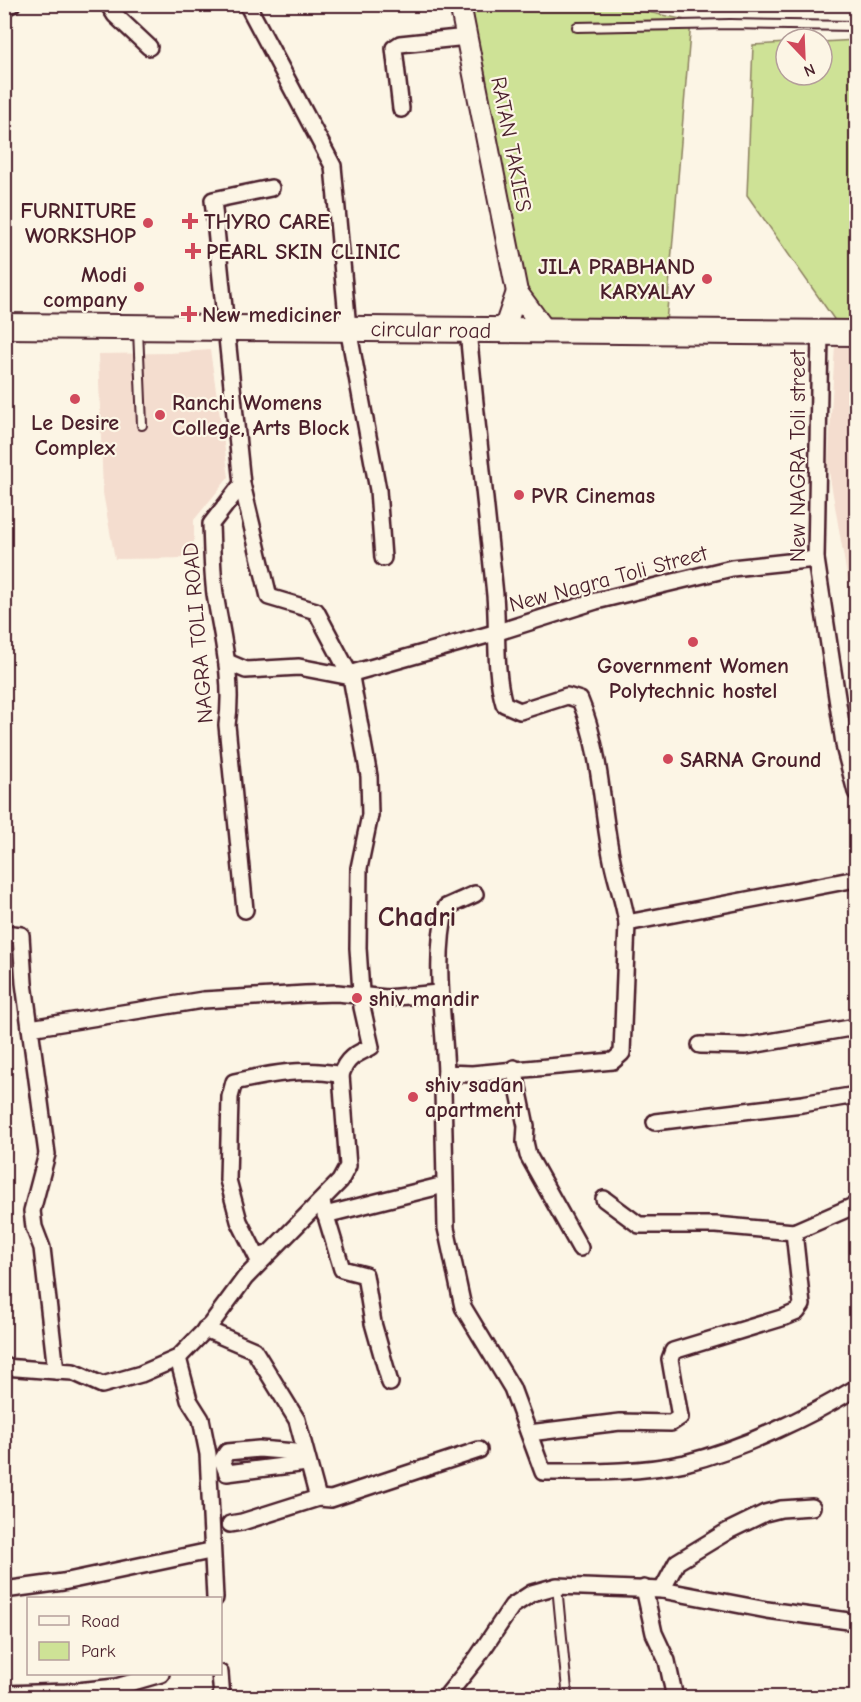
<svg xmlns="http://www.w3.org/2000/svg" width="861" height="1702" viewBox="0 0 861 1702" font-family="'Comic Neue',sans-serif">
	<rect width="100%" height="100%" fill="#fcf5e5"/>
	<filter id="ink" filterUnits="userSpaceOnUse"><feTurbulence type="fractalNoise" baseFrequency=".0167" numOctaves="2"/><feDisplacementMap in="SourceGraphic" scale="12" xChannelSelector="R" yChannelSelector="G"/><feConvolveMatrix kernelMatrix="1 2 1 2 8 2 1 2 1" color-interpolation-filters="sRGB"/></filter>
	<g filter="url(#ink)">
		<g fill="#f4ddcf">
			<polygon points="835,345 856,346 856,692 850,593 828,466"/>
			<polygon points="210,350 229,477 194,520 194,558 115,559 103,493 98,354 170,353"/>
		</g>
		<g fill="#cee296" stroke="#8c8060" stroke-width="1.5">
			<polygon points="466,5 614,5 691,21 666,323 548,327 525,295"/>
			<polygon points="856,40 856,323 836,322 747,195 753,45 786,43 786,75 822,75 822,42"/>
		</g>
		<g fill="none" stroke-linecap="round" stroke-linejoin="round">
			<g stroke="#4a1f2b" stroke-width="12">
				<g id="service">
					<polyline points="577,27 730,24 856,26"/>
					<polyline points="138,330 142,425"/>
					<polyline points="557,1586 567,1690"/>
				</g>
			</g>
			<g stroke="#4a1f2b" stroke-width="20">
				<g id="minor">
					<polyline points="108,4 115,15 149,47"/>
					<polyline points="247,4 333,166 348,328 378,490 383,558"/>
					<polyline points="4,8 12,4"/>
					<polyline points="401,109 394,48 400,44 467,37"/>
					<path d="M 468,330 C 476,419 486,506 495,595 C 498,630 494,670 504,704 L 520,711 L 567,696 L 580,700 C 601,750 601,807 612,860 C 616,881 624,901 627,923 L 856,879"/>
					<polyline points="820,332 816,559 845,750 856,792"/>
					<polyline points="242,484 269,597 316,611 351,677 356,672 498,632 596,601 657,586 732,568 816,559"/>
					<path d="M 475,894 L 446,907 C 433,962 444,1018 446,1073 L 472,1074 L 613,1061 L 622,1053 L 627,923"/>
					<path d="M 245,910 L 227,725 C 234,681 222,637 215,594 C 212,571 212,547 211,524 L 242,484 L 213,200 L 271,188"/>
					<polyline points="4,933 21,935 24,983 47,1154 32,1211 34,1227 42,1248 56,1371 4,1367"/>
					<polyline points="30,1028 203,1000 305,994 337,993 387,998 438,993"/>
					<polyline points="700,1045 746,1046 856,1027"/>
					<polyline points="514,1068 526,1126 525,1142 528,1155 580,1248"/>
					<path d="M 446,1073 L 443,1089 L 446,1228 L 463,1307 L 512,1388 L 543,1472 C 589,1472 639,1473 685,1463 C 741,1449 807,1418 856,1388"/>
					<polyline points="655,1122 802,1104 856,1095"/>
					<polyline points="604,1199 639,1225 716,1225 794,1232 856,1205"/>
					<polyline points="322,1203 342,1269 365,1275 373,1323 390,1383"/>
					<polyline points="325,1215 444,1185"/>
					<path d="M 268,1254 L 257,1257 L 239,1221 L 228,1180 L 230,1097 L 234,1082 C 270,1074 305,1067 341,1075"/>
					<polyline points="205,1329 254,1350 297,1420 318,1498 242,1522 230,1524"/>
					<polyline points="178,1358 189,1400 201,1419 208,1454 215,1598"/>
					<path d="M 56,1371 L 73,1372 L 102,1385 L 141,1374 L 178,1358 L 211,1324 L 245,1278 L 340,1181 L 348,1166 L 341,1075 C 346,1058 356,1054 371,1047 L 362,1007 L 358,948 L 359,868 L 370,815 L 369,776 L 351,677 L 299,667 L 246,670 L 227,662"/>
					<polyline points="529,1433 620,1422 671,1423 680,1417 670,1359 673,1351 785,1317 797,1312 802,1305 794,1232"/>
					<polygon points="259,1449 295,1452 307,1463 227,1473 222,1460 227,1452"/>
					<polyline points="318,1498 331,1499 479,1450"/>
					<polyline points="644,1588 654,1633 667,1661 675,1698"/>
					<polyline points="4,1590 63,1582 210,1551"/>
					<polyline points="662,1590 677,1562 728,1531 765,1513 781,1509 812,1507"/>
					<polyline points="220,1673 222,1698"/>
					<polyline points="4,1694 67,1692 116,1687 161,1674"/>
					<polyline points="445,1698 477,1658 512,1606 532,1593 557,1586 662,1590 767,1610 856,1622"/>
				</g>
			</g>
			<g stroke="#4a1f2b" stroke-width="24">
				<g id="tertiary">
					<polyline points="460,4 517,292 545,330"/>
					<polyline points="504,330 517,292"/>
				</g>
			</g>
			<g stroke="#4a1f2b" stroke-width="28">
				<polyline id="primary" points="4,326 856,333"/>
			</g>
			<use href="#service" stroke="#fcf5e5" stroke-width="8"/>
			<use href="#minor" stroke="#fcf5e5" stroke-width="15"/>
			<use href="#tertiary" stroke="#fcf5e5" stroke-width="20"/>
			<use href="#primary" stroke="#fcf5e5" stroke-width="24"/>
		</g>
	</g>
	<g fill="#d1495b" stroke="#fcf5e5" stroke-width="2">
		<path d="M187 212h6v6h6v6h-6v6h-6v-6h-6v-6h6z"/>
		<circle cx="148" cy="223" r="6"/>
		<path d="M190 242h6v6h6v6h-6v6h-6v-6h-6v-6h6z"/>
		<circle cx="707" cy="279" r="6"/>
		<circle cx="139" cy="287" r="6"/>
		<path d="M186 305h6v6h6v6h-6v6h-6v-6h-6v-6h6z"/>
		<circle cx="75" cy="399" r="6"/>
		<circle cx="160" cy="415" r="6"/>
		<circle cx="519" cy="495" r="6"/>
		<circle cx="693" cy="642" r="6"/>
		<circle cx="668" cy="759" r="6"/>
		<circle cx="357" cy="998" r="6"/>
		<circle cx="413" cy="1097" r="6"/>
	</g>
	<g text-anchor="middle" stroke-width="4.5" stroke-linejoin="round" paint-order="stroke">
		<g font-size="22" fill="#4a1f2b" stroke="#fcf5e5">
			<text transform="translate(512 144) rotate(79)" y="8">RATAN TAKIES</text>
			<text transform="translate(431 329) rotate(1)" y="8">circular road</text>
			<text transform="translate(797 456) rotate(-90)" y="8">New NAGRA Toli street</text>
			<text transform="translate(608 578) rotate(-15)" y="8">New Nagra Toli Street</text>
			<text transform="translate(197 633) rotate(-95)" y="8">NAGRA TOLI ROAD</text>
		</g>
		<g font-size="22" font-weight="bold" fill="#4a1f2b" stroke="#fcf5e5" text-anchor="start">
			<text x="136" y="218" text-anchor="end">FURNITURE<tspan x="136" dy="25">WORKSHOP</tspan></text>
			<text x="204" y="229">THYRO CARE</text>
			<text x="206" y="259">PEARL SKIN CLINIC</text>
			<text x="695" y="274" text-anchor="end">JILA PRABHAND<tspan x="695" dy="25">KARYALAY</tspan></text>
			<text x="127" y="282" text-anchor="end">Modi<tspan x="127" dy="25">company</tspan></text>
			<text x="202" y="322">New mediciner</text>
			<text x="172" y="410">Ranchi Womens<tspan x="172" dy="25">College, Arts Block</tspan></text>
			<text x="75" y="430" text-anchor="middle">Le Desire<tspan x="75" dy="25">Complex</tspan></text>
			<text x="531" y="503">PVR Cinemas</text>
			<text x="693" y="673" text-anchor="middle">Government Women<tspan x="693" dy="25">Polytechnic hostel</tspan></text>
			<text x="680" y="767">SARNA Ground</text>
			<text x="369" y="1006">shiv mandir</text>
			<text x="425" y="1092">shiv sadan<tspan x="425" dy="25">apartment</tspan></text>
		</g>
		<g font-size="28" font-weight="bold" fill="#4a1f2b" stroke="#fcf5e5">
			<text x="417" y="926">Chadri</text>
		</g>
	</g>
	<rect width="861" height="1702" fill="none" stroke="#fcf5e5" stroke-width="24"/>
	<rect x="12" y="12" width="837" height="1678" fill="none" stroke="#4a1f2b" stroke-width="2" filter="url(#ink)"/>
	<rect x="27" y="1597" width="195" height="78" fill="#fcf5e5" stroke="#b59f9b" stroke-width="1.5"/>
	<rect x="39" y="1616" width="30" height="9" fill="#fcf5e5" stroke="#b59f9b" stroke-width="1.5"/>
	<text x="81" y="1627" font-size="18" fill="#4a1f2b">Road</text>
	<rect x="39" y="1642" width="30" height="18" fill="#cee296" stroke="#b59f9b" stroke-width="1.5"/>
	<text x="81" y="1657" font-size="18" fill="#4a1f2b">Park</text>
	<g transform="translate(804 57) rotate(157)"><circle r="28" fill="#fcf5e5" stroke="#b59f9b" stroke-width="1.5"/>
	<path d="M0-4.5L10 22L0 15L-10 22Z" fill="#d1495b"/>
	<text y="-9" font-size="16" font-weight="bold" text-anchor="middle" fill="#4a1f2b">N</text>
	</g>
</svg>
